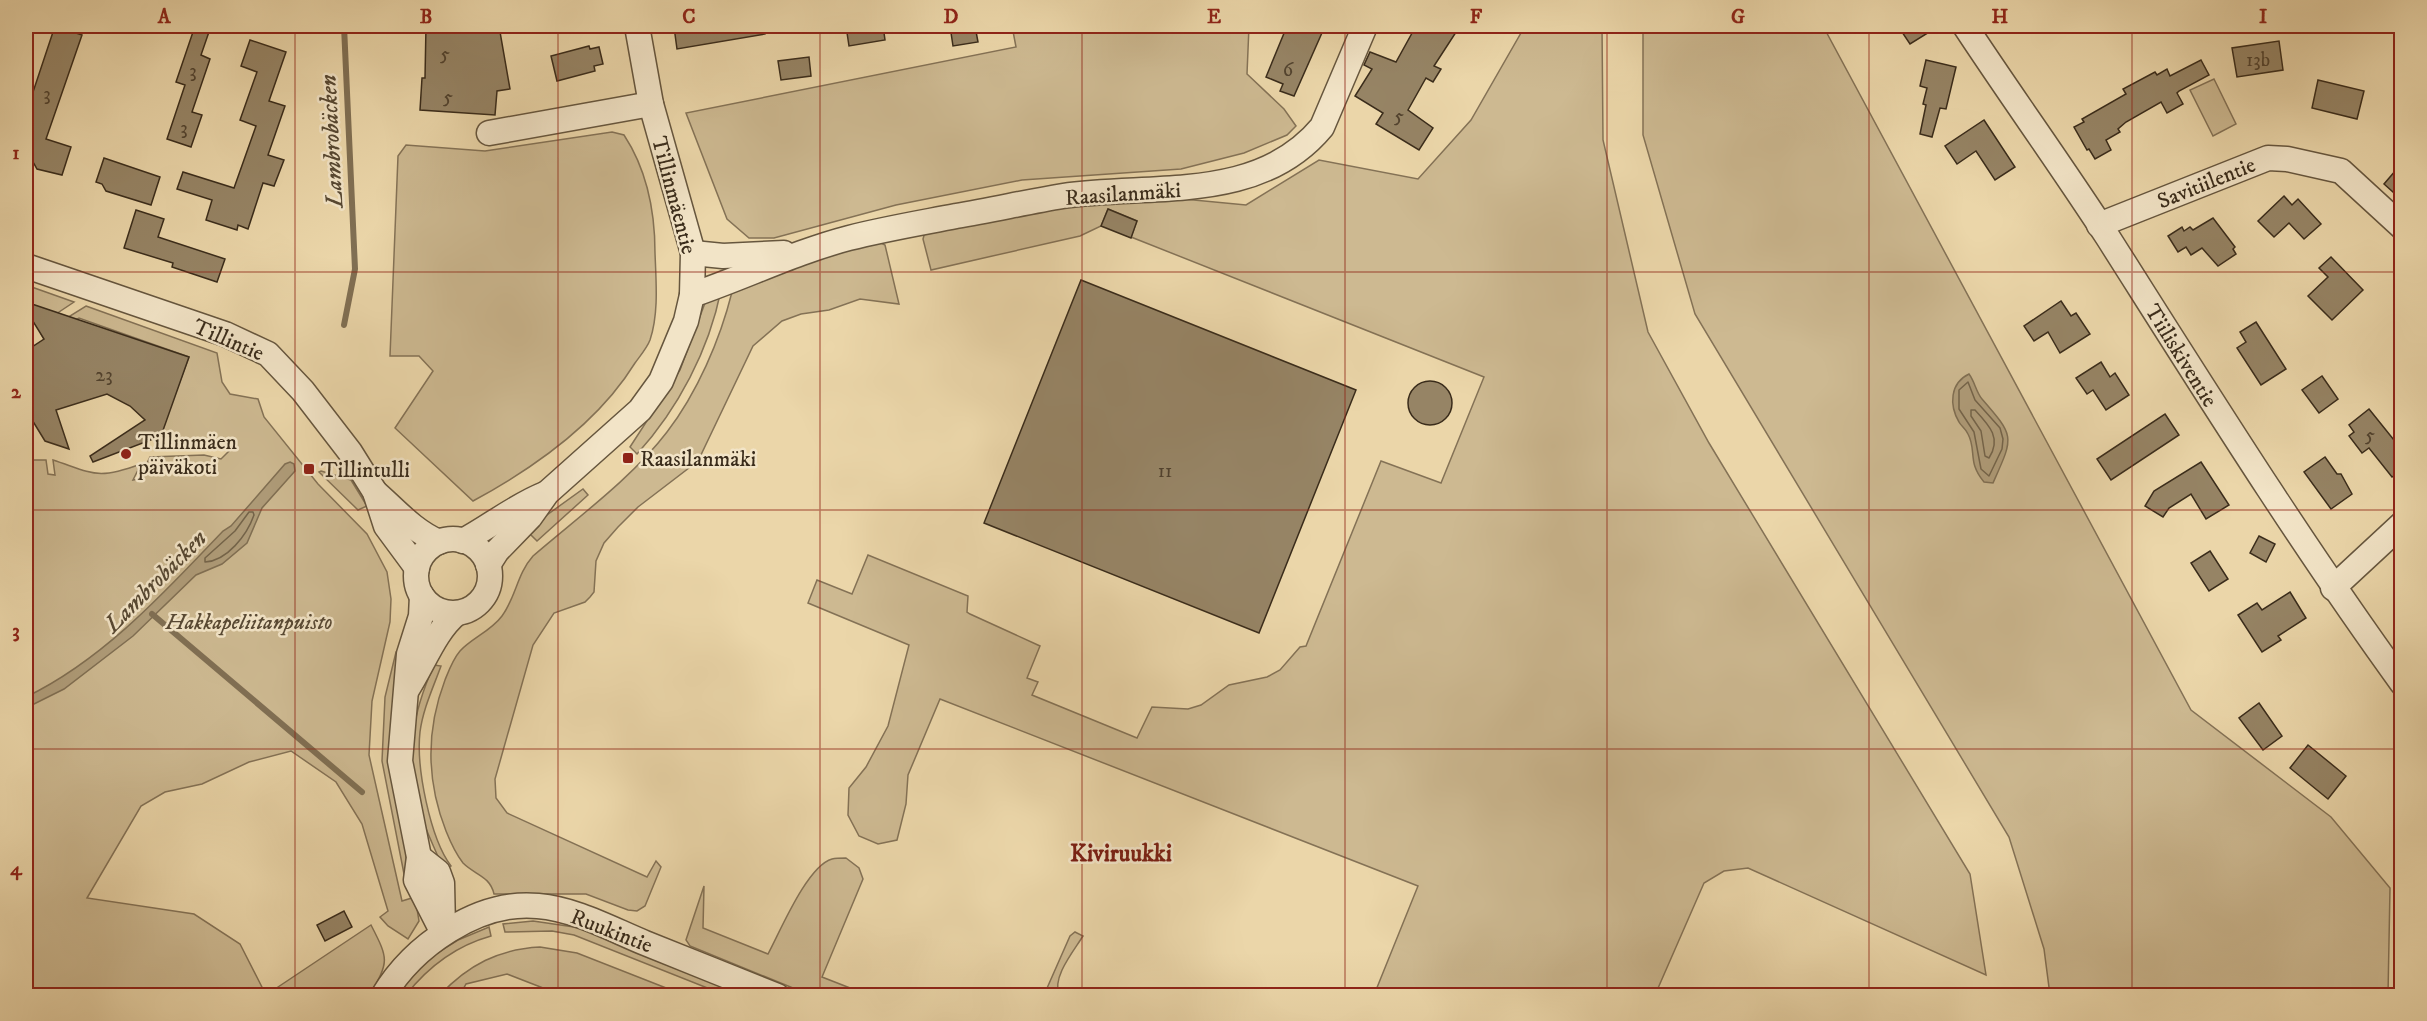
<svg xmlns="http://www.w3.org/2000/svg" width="2427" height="1021" viewBox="0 0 2427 1021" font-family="'IM FELL DW Pica',serif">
	<rect width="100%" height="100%" fill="#ebd6a9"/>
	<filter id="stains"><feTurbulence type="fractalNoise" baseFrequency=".00333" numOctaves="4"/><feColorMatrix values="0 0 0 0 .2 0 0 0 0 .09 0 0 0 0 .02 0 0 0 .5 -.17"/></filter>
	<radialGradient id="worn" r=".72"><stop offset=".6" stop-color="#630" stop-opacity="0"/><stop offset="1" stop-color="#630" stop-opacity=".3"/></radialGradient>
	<g fill="#cdb991" stroke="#847256" stroke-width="1.5">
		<polygon points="1012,26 1249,26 1247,74 1284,109 1296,126 1287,135 1244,153 1181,169 1022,180 896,205 774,238 749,238 727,219 686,113 1016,47"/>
		<polygon points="1525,26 1602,26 1603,140 1648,332 1709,443 1970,874 1986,975 1748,868 1724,871 1704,883 1655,995 1374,995 1418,886 940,699 908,775 906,804 897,840 878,844 859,836 848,815 849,788 866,767 888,726 909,645 808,603 817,580 852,594 868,555 968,596 967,612 970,614 1040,646 1027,678 1038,682 1032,695 1137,738 1152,707 1188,709 1201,705 1229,685 1267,677 1280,670 1300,647 1306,646 1381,461 1441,483 1484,377 1131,237 1137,221 1108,209 1101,226 1080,236 931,270 923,239 925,232 1033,207 1152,196 1246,205 1319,160 1418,179 1471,120"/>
		<polygon points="1643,26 1823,26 2191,710 2331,817 2390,888 2388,995 2050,995 2044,949 2009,837 1695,314 1643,135"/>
		<polygon points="2214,79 2236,124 2213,136 2190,90"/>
		<path d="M 612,132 L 624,135 C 647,170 655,212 655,253 C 656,281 659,313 650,340 C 647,348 640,356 635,363 C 598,423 534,468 473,501 L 395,428 L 433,371 L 419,356 L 390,356 L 398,156 L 406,145 L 485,151 Z"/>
		<path d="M 879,242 L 885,245 L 899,304 L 860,299 L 829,310 L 801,314 L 782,321 L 753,346 L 698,461 L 638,507 L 618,527 L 604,543 L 596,561 L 594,592 L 590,597 L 585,602 L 554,613 L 533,645 L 495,779 L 496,798 L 507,813 L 647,877 L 656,861 L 661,867 L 645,906 L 637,911 L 628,910 L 586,894 L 494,894 C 490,876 475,875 463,863 C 456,854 450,841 446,831 C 426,780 426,730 445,680 C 449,670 453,659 460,651 C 472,638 491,631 502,616 C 516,597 517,574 533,556 C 577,518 632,478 667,432 C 697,393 720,340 732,292 L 773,268 Z"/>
		<polygon points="26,285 74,302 56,314 26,302"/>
		<path d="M 721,290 C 709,350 678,409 637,454 L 630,447 L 680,370 L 705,303 Z"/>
		<path d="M 86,306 L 217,353 L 222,382 L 230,394 L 258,399 L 264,417 L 318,484 L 367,534 L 387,572 L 391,599 L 390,622 L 372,701 L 369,755 L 402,901 L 415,897 L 419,921 L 408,939 L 388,926 L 380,917 L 388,911 L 362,824 L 336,782 L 291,751 L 249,762 L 202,784 L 165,792 L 141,806 L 87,898 L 194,914 L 240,944 L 266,995 L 371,925 C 389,960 389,961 370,995 L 26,996 L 26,460 L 46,460 L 48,474 L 55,475 L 53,460 C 95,474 97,480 141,464 L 133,480 L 139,479 L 150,457 L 204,455 L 221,459 L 231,449 C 208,442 182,451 156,445 L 189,357 L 79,318 L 44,339 L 41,334 Z"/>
		<polygon points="321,471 351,480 367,506 358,510 319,472"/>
		<polygon points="583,489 588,495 537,541 526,530"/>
		<polygon points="396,652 403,653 393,699 391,761 410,878 405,879 382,761 385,697"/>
		<path d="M 434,665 L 441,666 C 433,688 423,709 420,732 C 416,767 430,838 451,866 L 443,869 C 436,850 425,830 419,809 C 405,755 412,714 434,665 Z"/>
		<path d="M 846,858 L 859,868 L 863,879 L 822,977 L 868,995 L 810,995 L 690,946 L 686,940 L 704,886 L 703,928 L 768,954 C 780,932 807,866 832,859 C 836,858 842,858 846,858 Z"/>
		<polygon points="533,921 581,928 748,995 725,995 574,935 552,931 505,932 503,924"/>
		<path d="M 489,927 L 491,936 C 455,946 428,967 406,995 L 394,996 L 429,958 L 458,940 Z"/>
		<path d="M 1075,932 L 1083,936 C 1073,952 1052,977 1059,995 L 1044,995 L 1070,936 Z"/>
		<path d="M 540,947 L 577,953 L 684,995 L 561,995 L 507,974 L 466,984 L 460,995 L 440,995 C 468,965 499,949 540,947 Z"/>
	</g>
	<g fill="#af9c79" stroke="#806f53" stroke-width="1.5">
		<path d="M 1969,374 C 1975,382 1976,392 1982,399 C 2015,437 2014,436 1993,483 L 1984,482 C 1967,462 1977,451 1968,434 C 1966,429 1961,426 1959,422 C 1949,405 1950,383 1969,374 Z"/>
		<path d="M 290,462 L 294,464 L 295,471 L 262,508 L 247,543 L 222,564 L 196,575 L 133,636 L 64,689 L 26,708 L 26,697 C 103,660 165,592 223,531 L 231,526 L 285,464 Z"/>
	</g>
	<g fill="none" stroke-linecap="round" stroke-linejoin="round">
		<g stroke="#74644a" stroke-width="1.5">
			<polygon points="1968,382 1975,400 2000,428 2003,439 2002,449 1989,476 1981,469 1974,432 1959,409 1959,390"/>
			<path d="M 1971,410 L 1975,410 C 1989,425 2002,438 1989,458 L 1985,456 L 1981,431 L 1971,416 Z"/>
			<path d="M 249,512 L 253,512 L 254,515 C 247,535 227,561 205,562 L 205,558 L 235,531 Z"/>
		</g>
		<g stroke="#806f53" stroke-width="6">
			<polyline points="344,26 355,269 344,325"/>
			<polyline points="152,614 362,792"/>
		</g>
	</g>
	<g fill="#968465" stroke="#3a2c1b" stroke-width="1.5">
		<polygon points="55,26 82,35 46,139 71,147 62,175 37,169 32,160 26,158 26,113"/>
		<polygon points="195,26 211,26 201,55 210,59 192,112 202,115 191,147 167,139 185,85 176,82"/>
		<polygon points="426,26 468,26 468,30 499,26 510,89 497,91 495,115 420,110 422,78 425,78"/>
		<polygon points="685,26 764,26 765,34 677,49 674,27"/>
		<polygon points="846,26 883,26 885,40 849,46"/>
		<polygon points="950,26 975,26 978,42 953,46"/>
		<polygon points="1287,26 1325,26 1294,96 1280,91 1283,84 1266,77"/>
		<polygon points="1416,26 1460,26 1434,66 1441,69 1433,82 1426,78 1408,110 1433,128 1419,150 1376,124 1383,113 1355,96 1372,69 1364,65 1370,52 1396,62"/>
		<polygon points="1898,26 1939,26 1910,44"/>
		<polygon points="250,40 286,52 269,101 285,106 268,155 284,160 274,186 263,183 248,229 238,225 237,230 206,220 212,200 177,189 183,172 234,188 256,126 240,120 257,72 241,66"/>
		<polygon points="2279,41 2283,70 2237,77 2232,48"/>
		<polygon points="589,46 590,49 599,47 603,64 594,66 595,71 557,81 551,56"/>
		<polygon points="809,57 811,76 781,80 778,61"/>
		<polygon points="1926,60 1956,67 1946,109 1940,108 1932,137 1920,134 1926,105 1923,104 1927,88 1920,86"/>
		<polygon points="2201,60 2209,75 2179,91 2177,93 2183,104 2167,113 2161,102 2126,122 2118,129 2120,132 2106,140 2111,150 2095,159 2089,149 2087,150 2074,127 2084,122 2082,119 2126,94 2123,89 2155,72 2157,75 2167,69 2170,76"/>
		<polygon points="2318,80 2364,91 2357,119 2312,108"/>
		<polygon points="1984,120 2015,167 1995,180 1976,151 1957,164 1945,146"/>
		<polygon points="104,158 160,177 151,205 106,191 102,184 96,182"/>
		<polygon points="2402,163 2402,200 2384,184"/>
		<polygon points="2284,196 2292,205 2298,199 2321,224 2304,239 2289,223 2274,237 2258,221"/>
		<polygon points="1108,209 1137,221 1131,238 1101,226"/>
		<polygon points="136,210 164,219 158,237 225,259 217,282 172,267 173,263 124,248"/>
		<polygon points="2213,218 2235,247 2233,249 2236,254 2218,266 2202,248 2191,255 2186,247 2178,252 2168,236 2182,227 2184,231 2190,227 2193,230"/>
		<polygon points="2331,257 2363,290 2332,320 2308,296 2328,277 2319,268"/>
		<polygon points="1081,280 1356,390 1259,633 984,523"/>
		<polygon points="2061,301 2071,316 2076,313 2090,334 2060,353 2048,332 2034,341 2024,326"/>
		<polygon points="26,302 189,357 161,436 93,462 90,456 145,420 130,406 107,394 56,410 69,449 45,441 26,410 26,351 44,339 26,310"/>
		<polygon points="2256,322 2286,369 2261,385 2237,348 2246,342 2240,332"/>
		<polygon points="2101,362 2110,377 2115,373 2129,395 2106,410 2093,390 2087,394 2076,378"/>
		<polygon points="2322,376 2338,399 2319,413 2302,390"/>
		<circle cx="1430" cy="403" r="22"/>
		<polygon points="2369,409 2402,450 2402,470 2392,477 2369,448 2362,453 2349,436 2354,432 2349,425"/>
		<polygon points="2165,414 2179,435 2111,480 2097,459"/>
		<polygon points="2325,457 2337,474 2341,474 2352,494 2331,509 2304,472"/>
		<polygon points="2201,462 2229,505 2206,519 2191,494 2169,508 2163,517 2145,506 2154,491"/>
		<polygon points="2259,536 2275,544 2266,562 2250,553"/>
		<polygon points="2210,551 2228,579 2209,591 2191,563"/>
		<polygon points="2290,592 2306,618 2278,636 2281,640 2262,652 2238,615 2257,603 2262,610"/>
		<polygon points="2259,703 2282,736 2263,750 2239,718"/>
		<polygon points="2308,745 2346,776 2328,799 2290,768"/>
		<polygon points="344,911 352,927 325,941 317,925"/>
	</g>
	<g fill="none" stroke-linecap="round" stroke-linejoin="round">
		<g stroke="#66563e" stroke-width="27">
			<g id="minor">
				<path d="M 1965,26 C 2011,96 2061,165 2107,236 C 2203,387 2297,538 2402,683"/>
				<polyline points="489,133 651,104"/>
				<polyline points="2099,225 2268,158 2287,159 2341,171 2402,227"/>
				<polyline points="693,253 723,256 784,253"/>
				<polyline points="26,266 225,334 268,354 303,391 350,452 375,492 386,526 417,568"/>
				<path d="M 692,295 C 745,277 795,252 849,238 C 884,229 920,223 956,216 C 992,210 1027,202 1063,196 C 1151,183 1258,204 1322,127 L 1365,26"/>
				<path d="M 375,492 C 396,510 413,531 439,542"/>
				<circle cx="453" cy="576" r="37"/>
				<path d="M 463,541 C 491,526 515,506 545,494"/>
				<polyline points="488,565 497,551 530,517 547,493 640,410 661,381 686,321 692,295 693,253 651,104 637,26"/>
				<polyline points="2333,588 2402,524"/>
				<polyline points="422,596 421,616 409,654 400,761 419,857 416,880 443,933"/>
				<path d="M 408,688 C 424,663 435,631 457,613"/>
				<polyline points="419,857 438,872 442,883 443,928"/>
				<path d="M 383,996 C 413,946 478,900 538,906 C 575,909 611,929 645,943 C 689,961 733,978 777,996"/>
			</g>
		</g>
		<use href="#minor" stroke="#f2e4c7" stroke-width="24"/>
	</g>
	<path fill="none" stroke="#8f2418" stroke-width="1.5" stroke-opacity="0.55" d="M 295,26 L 295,996M 558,26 L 558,996M 820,26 L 820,996M 1082,26 L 1082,996M 1345,26 L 1345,996M 1607,26 L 1607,996M 1869,26 L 1869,996M 2132,26 L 2132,996M 26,272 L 2402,272M 26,510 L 2402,510M 26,749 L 2402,749"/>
	<g fill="#8f2418" stroke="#f2e4c7" stroke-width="2">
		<circle cx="126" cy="454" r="6"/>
		<rect x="622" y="452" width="12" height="12" rx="3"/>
		<rect x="303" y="463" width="12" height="12" rx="3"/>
	</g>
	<g text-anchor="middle" stroke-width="5" stroke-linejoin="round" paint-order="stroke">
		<g font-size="20" fill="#51422e">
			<text x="445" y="60">5</text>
			<text x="2258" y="66">13b</text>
			<text x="1288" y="76">6</text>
			<text x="193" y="77">3</text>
			<text x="47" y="100">3</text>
			<text x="448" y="103">5</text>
			<text x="1399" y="122">5</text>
			<text x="184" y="134">3</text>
			<text x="104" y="381">23</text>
			<text x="2370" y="441">5</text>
			<text x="1165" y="477">11</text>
		</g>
		<g font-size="22" fill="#3a2c1b" stroke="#f2e4c7">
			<text transform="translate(2206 182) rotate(-22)" y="8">Savitiilentie</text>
			<text transform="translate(1123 193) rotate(-4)" y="8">Raasilanmäki</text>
			<text transform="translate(675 195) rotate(75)" y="8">Tillinmäentie</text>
			<text transform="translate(229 339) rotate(23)" y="8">Tillintie</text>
			<text transform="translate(2182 355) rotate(58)" y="8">Tiiliskiventie</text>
			<text transform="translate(612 930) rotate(21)" y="8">Ruukintie</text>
		</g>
		<g font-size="22" fill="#3a2c1b" stroke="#f2e4c7" text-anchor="start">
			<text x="138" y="449">Tillinmäen<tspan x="138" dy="25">päiväkoti</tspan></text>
			<text x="640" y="466">Raasilanmäki</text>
			<text x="321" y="477">Tillintulli</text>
		</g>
		<g font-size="22" font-style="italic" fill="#574833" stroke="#f2e4c7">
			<text x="249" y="629">Hakkapeliitanpuisto</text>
		</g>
		<g font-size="24" font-style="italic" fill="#574832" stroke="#f2e4c7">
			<text transform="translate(331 141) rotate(-93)" y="8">Lambrobäcken</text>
			<text transform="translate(155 581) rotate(-45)" y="8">Lambrobäcken</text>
		</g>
		<g font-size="24" font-weight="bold" fill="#7a1f14" stroke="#f2e4c7">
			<text x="1121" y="861">Kiviruukki</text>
		</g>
	</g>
	<rect width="2427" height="1021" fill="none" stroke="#ebd6a9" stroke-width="66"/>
	<rect x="33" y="33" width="2361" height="955" fill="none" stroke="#8f2418" stroke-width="2"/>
	<g font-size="20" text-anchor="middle" font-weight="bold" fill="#8f2418">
		<text x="164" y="23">A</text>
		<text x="426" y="23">B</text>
		<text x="689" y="23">C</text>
		<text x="951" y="23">D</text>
		<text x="1214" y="23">E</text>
		<text x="1476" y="23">F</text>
		<text x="1738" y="23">G</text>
		<text x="2000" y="23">H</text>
		<text x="2263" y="23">I</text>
		<text x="16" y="159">1</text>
		<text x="16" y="398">2</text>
		<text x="16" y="637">3</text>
		<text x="16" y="875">4</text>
	</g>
	<rect width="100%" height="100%" filter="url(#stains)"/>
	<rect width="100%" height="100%" fill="url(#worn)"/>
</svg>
